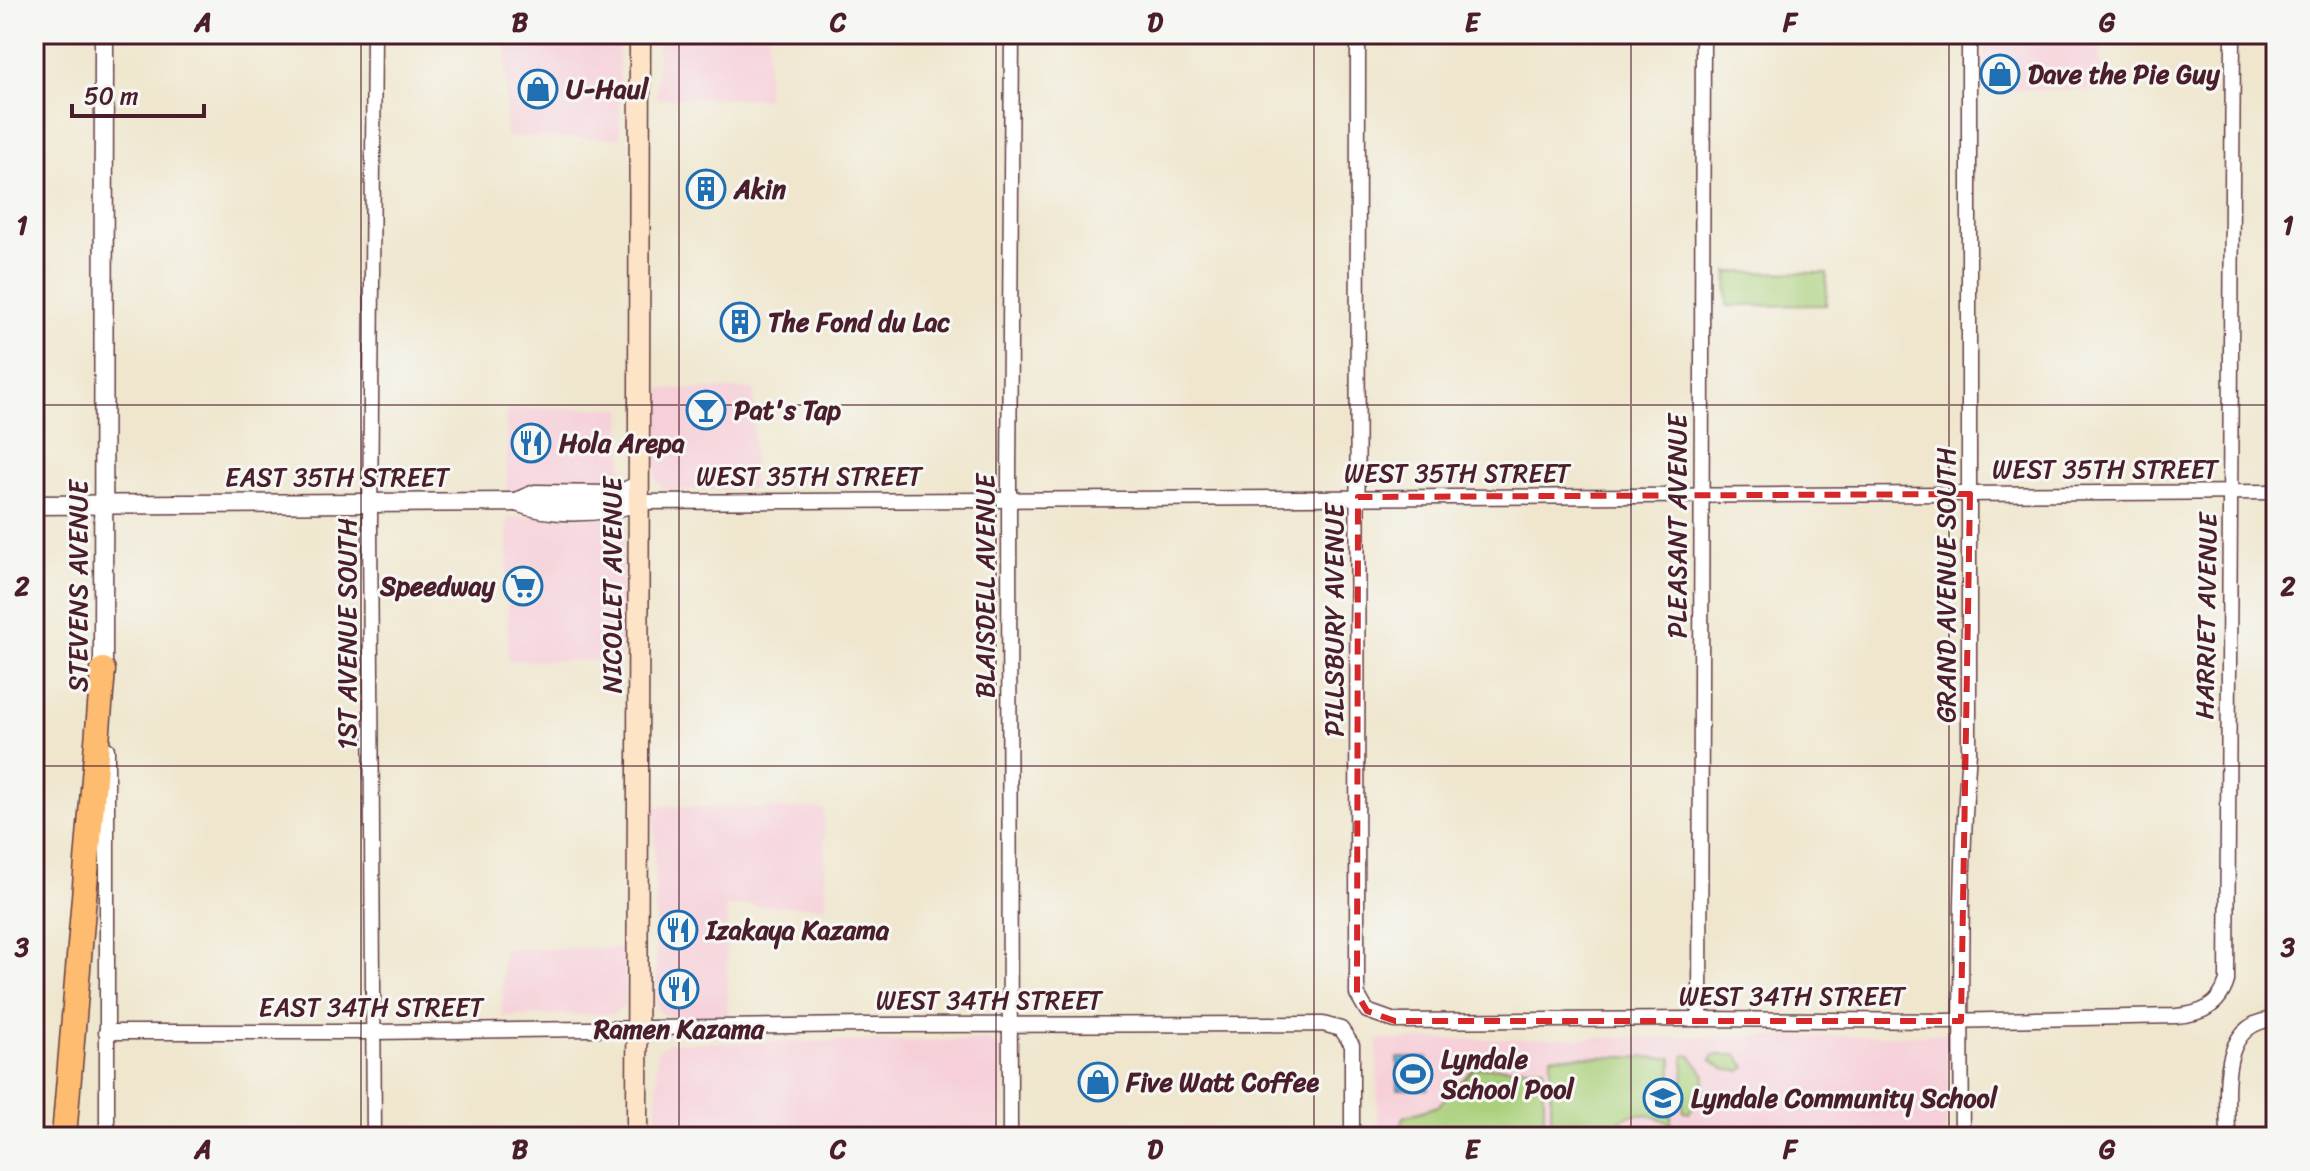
<svg xmlns="http://www.w3.org/2000/svg" width="2310" height="1171" viewBox="0 0 2310 1171" font-family="Sriracha,sans-serif">
	<rect width="100%" height="100%" fill="#f6f6f2"/>
	<filter id="ink" filterUnits="userSpaceOnUse"><feTurbulence type="fractalNoise" baseFrequency=".0125" numOctaves="2"/><feDisplacementMap in="SourceGraphic" scale="16" xChannelSelector="R" yChannelSelector="G"/><feConvolveMatrix kernelMatrix="1 2 1 2 8 2 1 2 1" color-interpolation-filters="sRGB"/></filter>
	<filter id="wash" filterUnits="userSpaceOnUse"><feTurbulence type="fractalNoise" baseFrequency=".006" numOctaves="4" result="noise"/><feDisplacementMap in="SourceGraphic" scale="32" xChannelSelector="R" yChannelSelector="G"/><feGaussianBlur stdDeviation="1.8" result="paint"/><feColorMatrix in="noise" values="0 0 0 0 0 0 0 0 0 0 0 0 0 0 0 0 0 1.4 0 .05"/><feComposite in="paint" operator="in"/></filter>
	<g filter="url(#wash)">
		<rect width="100%" height="100%" fill="#efe6cd"/>
		<g fill="#f6cfd8">
			<polygon points="506,34 619,34 620,138 506,137"/>
			<polygon points="659,34 768,34 767,99 656,98"/>
			<polygon points="1984,34 2101,34 2100,90 1984,90"/>
			<polygon points="653,389 754,389 753,489 667,490 660,486 656,480"/>
			<polygon points="622,408 622,480 618,487 610,491 507,492 506,409"/>
			<polygon points="507,517 610,517 620,522 624,528 621,660 508,661"/>
			<polygon points="654,806 824,809 826,906 726,906 728,1019 670,1017 659,1012 657,1008"/>
			<polygon points="503,949 626,949 625,1005 614,1014 502,1016"/>
			<polygon points="1947,1032 1952,1037 1953,1051 1949,1059 1947,1137 1378,1137 1377,1040 1923,1035"/>
			<polygon points="986,1040 997,1044 1002,1053 1002,1137 657,1137 657,1051 668,1043"/>
		</g>
		<g fill="#aad07b" stroke="#7a7853" stroke-width="2">
			<polygon points="1728,272 1827,273 1826,305 1727,306"/>
			<polygon points="1686,1055 1691,1056 1705,1075 1703,1094 1689,1113 1684,1112 1683,1107 1684,1057"/>
			<polygon points="1714,1055 1737,1055 1746,1067 1741,1071 1727,1070 1711,1060"/>
			<path d="M 1551,1056 L 1672,1058 L 1671,1124 C 1641,1108 1624,1112 1601,1137 L 1551,1137 Z"/>
			<polygon points="1544,1067 1544,1137 1397,1137 1403,1117 1438,1106 1474,1068"/>
			<polygon points="1628,1129 1654,1131 1659,1137 1618,1137"/>
		</g>
		<rect fill="#51b0d0" stroke="#4e687e" stroke-width="2" x="1398" y="1058" width="30" height="31"/>
	</g>
	<g filter="url(#ink)">
		<g fill="none" stroke-linecap="round" stroke-linejoin="round">
			<g stroke="#633d43" stroke-width="17">
				<g id="minor">
					<polyline points="374,34 370,524 374,1137"/>
					<path d="M 1358,34 L 1357,994 L 1367,1011 L 1395,1021 L 1700,1019 L 1945,1021 L 2176,1016 C 2201,1014 2219,1007 2227,981 L 2233,34"/>
					<polyline points="639,502 2276,492"/>
					<polyline points="1700,1019 1703,34"/>
					<polyline points="106,1032 374,1032 863,1025 1323,1024 1341,1029 1352,1045 1352,1137"/>
					<polyline points="107,1137 107,749"/>
					<polyline points="1010,1137 1009,480 1012,34"/>
					<path d="M 1962,1137 C 1961,1009 1959,880 1969,752 L 1969,34"/>
					<path d="M 2228,1137 C 2228,1095 2216,1022 2276,1019"/>
				</g>
			</g>
			<g stroke="#633d43" stroke-width="21">
				<g id="tertiary">
					<polyline points="516,502 535,494 611,495 622,493 639,485"/>
					<path d="M 34,505 L 516,502 C 554,516 600,513 639,502"/>
					<polyline points="103,670 104,34"/>
				</g>
			</g>
			<g stroke="#633d43" stroke-width="23">
				<polyline id="secondary" points="637,1137 640,34"/>
			</g>
			<g stroke="#633d43" stroke-width="27">
				<polyline id="motorway" points="64,1137 103,670"/>
			</g>
			<use href="#minor" stroke="#fff" stroke-width="14"/>
			<use href="#tertiary" stroke="#fff" stroke-width="18"/>
			<use href="#secondary" stroke="#fee4c6" stroke-width="20"/>
			<use href="#motorway" stroke="#fdbc70" stroke-width="24"/>
		</g>
	</g>
	<path fill="none" stroke="#d62828" stroke-width="6" stroke-dasharray="16 10" stroke-linejoin="round" d="M 1970,494 L 1961,1021 L 1395,1021 L 1367,1011 L 1357,994 L 1358,497 Z"/>
	<path fill="none" stroke="#4a1f2b" stroke-width="2" stroke-opacity="0.55" d="M 361,34 L 361,1137M 679,34 L 679,1137M 996,34 L 996,1137M 1314,34 L 1314,1137M 1631,34 L 1631,1137M 1949,34 L 1949,1137M 34,405 L 2276,405M 34,766 L 2276,766"/>
	<defs>
		<g id="shop-ring" transform="scale(2)"><circle r="9.5" fill="#f6f6f2" stroke="#1f6fb2" stroke-width="1.5"/><path d="M-5-2.5h2.3a2.7 3.5 0 0 1 5.4 0H5L5.5 6h-11ZM-1.5-2.5h3a1.5 2.3 0 0 0-3 0Z" fill="#1f6fb2"/></g>
		<g id="building-ring" transform="scale(2)"><circle r="9.5" fill="#f6f6f2" stroke="#1f6fb2" stroke-width="1.5"/><path d="M-4-6H4V6H1V3H-1V6H-4ZM-2.5-4.3h1.7v1.8h-1.7ZM.8-4.3h1.7v1.8H.8ZM-2.5-1h1.7V.8h-1.7ZM.8-1h1.7V.8H.8Z" fill="#1f6fb2"/></g>
		<g id="bar-ring" transform="scale(2)"><circle r="9.5" fill="#f6f6f2" stroke="#1f6fb2" stroke-width="1.5"/><path d="M-6-5H6L.8 .8V4.5H3.5V6h-7V4.5H-.8V.8Z" fill="#1f6fb2"/></g>
		<g id="restaurant-ring" transform="scale(2)"><circle r="9.5" fill="#f6f6f2" stroke="#1f6fb2" stroke-width="1.5"/><path d="M-5-6h1v4h1v-4h1v4h1v-4h1v5L-1.5 .5V6h-2V.5L-5-1ZM5-6V6H3V1.5H1.5Q1.5-4 5-6Z" fill="#1f6fb2"/></g>
		<g id="supermarket-ring" transform="scale(2)"><circle r="9.5" fill="#f6f6f2" stroke="#1f6fb2" stroke-width="1.5"/><path d="M-6-5.5h2.5l.6 2H6L4.5 2H-2.5L-4.4-4H-6ZM-1.5 3.2a1.3 1.3 0 1 0 .1 0ZM3 3.2a1.3 1.3 0 1 0 .1 0Z" fill="#1f6fb2"/></g>
		<g id="stadium-ring" transform="scale(2)"><circle r="9.5" fill="#f6f6f2" stroke="#1f6fb2" stroke-width="1.5"/><path d="M0-5a6.5 5 0 1 0 0 10a6.5 5 0 1 0 0-10ZM-3.5-1.8h7v3.6h-7Z" fill="#1f6fb2"/></g>
		<g id="school-ring" transform="scale(2)"><circle r="9.5" fill="#f6f6f2" stroke="#1f6fb2" stroke-width="1.5"/><path d="M0-5L7-2L0 1L-7-2ZM-4 1L0 2.5L4 1V4Q0 6-4 4Z" fill="#1f6fb2"/></g>
	</defs>
	<g fill-rule="evenodd">
		<use href="#shop-ring" x="2000" y="74"/>
		<use href="#shop-ring" x="538" y="89"/>
		<use href="#building-ring" x="706" y="189"/>
		<use href="#building-ring" x="740" y="322"/>
		<use href="#bar-ring" x="706" y="410"/>
		<use href="#restaurant-ring" x="531" y="443"/>
		<use href="#supermarket-ring" x="523" y="586"/>
		<use href="#restaurant-ring" x="678" y="930"/>
		<use href="#restaurant-ring" x="679" y="989"/>
		<use href="#stadium-ring" x="1413" y="1074"/>
		<use href="#shop-ring" x="1098" y="1082"/>
		<use href="#school-ring" x="1663" y="1098"/>
	</g>
	<g text-anchor="middle" stroke-width="6" stroke-linejoin="round" paint-order="stroke">
		<g font-size="26" font-weight="bold" fill="#4a1f2b" stroke="#f6f6f2" text-anchor="start">
			<text x="2028" y="83">Dave the Pie Guy</text>
			<text x="566" y="98">U-Haul</text>
			<text x="734" y="198">Akin</text>
			<text x="768" y="331">The Fond du Lac</text>
			<text x="734" y="419">Pat's Tap</text>
			<text x="559" y="452">Hola Arepa</text>
			<text x="495" y="595" text-anchor="end">Speedway</text>
			<text x="706" y="939">Izakaya Kazama</text>
			<text x="679" y="1038" text-anchor="middle">Ramen Kazama</text>
			<text x="1441" y="1068">Lyndale<tspan x="1441" dy="30">School Pool</tspan></text>
			<text x="1126" y="1091">Five Watt Coffee</text>
			<text x="1691" y="1107">Lyndale Community School</text>
		</g>
		<g font-size="26" fill="#4a1f2b" stroke="#f6f6f2">
			<text x="2105" y="478">WEST 35TH STREET</text>
			<text x="1457" y="482">WEST 35TH STREET</text>
			<text x="809" y="485">WEST 35TH STREET</text>
			<text x="337" y="486">EAST 35TH STREET</text>
			<text transform="translate(1677 526) rotate(-90)" y="9">PLEASANT AVENUE</text>
			<text transform="translate(612 585) rotate(-90)" y="9">NICOLLET AVENUE</text>
			<text transform="translate(1946 585) rotate(-90)" y="9">GRAND AVENUE SOUTH</text>
			<text transform="translate(78 586) rotate(-90)" y="9">STEVENS AVENUE</text>
			<text transform="translate(985 586) rotate(-90)" y="9">BLAISDELL AVENUE</text>
			<text transform="translate(2206 616) rotate(-89)" y="9">HARRIET AVENUE</text>
			<text transform="translate(1334 620) rotate(-90)" y="9">PILLSBURY AVENUE</text>
			<text transform="translate(347 634) rotate(-90)" y="9">1ST AVENUE SOUTH</text>
			<text x="1792" y="1005">WEST 34TH STREET</text>
			<text x="989" y="1009">WEST 34TH STREET</text>
			<text x="371" y="1016">EAST 34TH STREET</text>
		</g>
	</g>
	<rect width="2310" height="1171" fill="none" stroke="#f6f6f2" stroke-width="88"/>
	<path d="M72 104v12h132v-12" fill="none" stroke="#4a1f2b" stroke-width="4"/>
	<text x="84" y="104" font-size="24" fill="#4a1f2b" stroke="#f6f6f2" stroke-width="6" paint-order="stroke">50 m</text>
	<rect x="44" y="44" width="2222" height="1083" fill="none" stroke="#4a1f2b" stroke-width="3"/>
	<g font-size="26" text-anchor="middle" font-weight="bold" fill="#4a1f2b">
		<text x="203" y="31">A</text>
		<text x="520" y="31">B</text>
		<text x="838" y="31">C</text>
		<text x="1155" y="31">D</text>
		<text x="1472" y="31">E</text>
		<text x="1790" y="31">F</text>
		<text x="2107" y="31">G</text>
		<text x="22" y="234">1</text>
		<text x="2288" y="234">1</text>
		<text x="22" y="595">2</text>
		<text x="2288" y="595">2</text>
		<text x="22" y="956">3</text>
		<text x="2288" y="956">3</text>
		<text x="203" y="1158">A</text>
		<text x="520" y="1158">B</text>
		<text x="838" y="1158">C</text>
		<text x="1155" y="1158">D</text>
		<text x="1472" y="1158">E</text>
		<text x="1790" y="1158">F</text>
		<text x="2107" y="1158">G</text>
	</g>
</svg>
